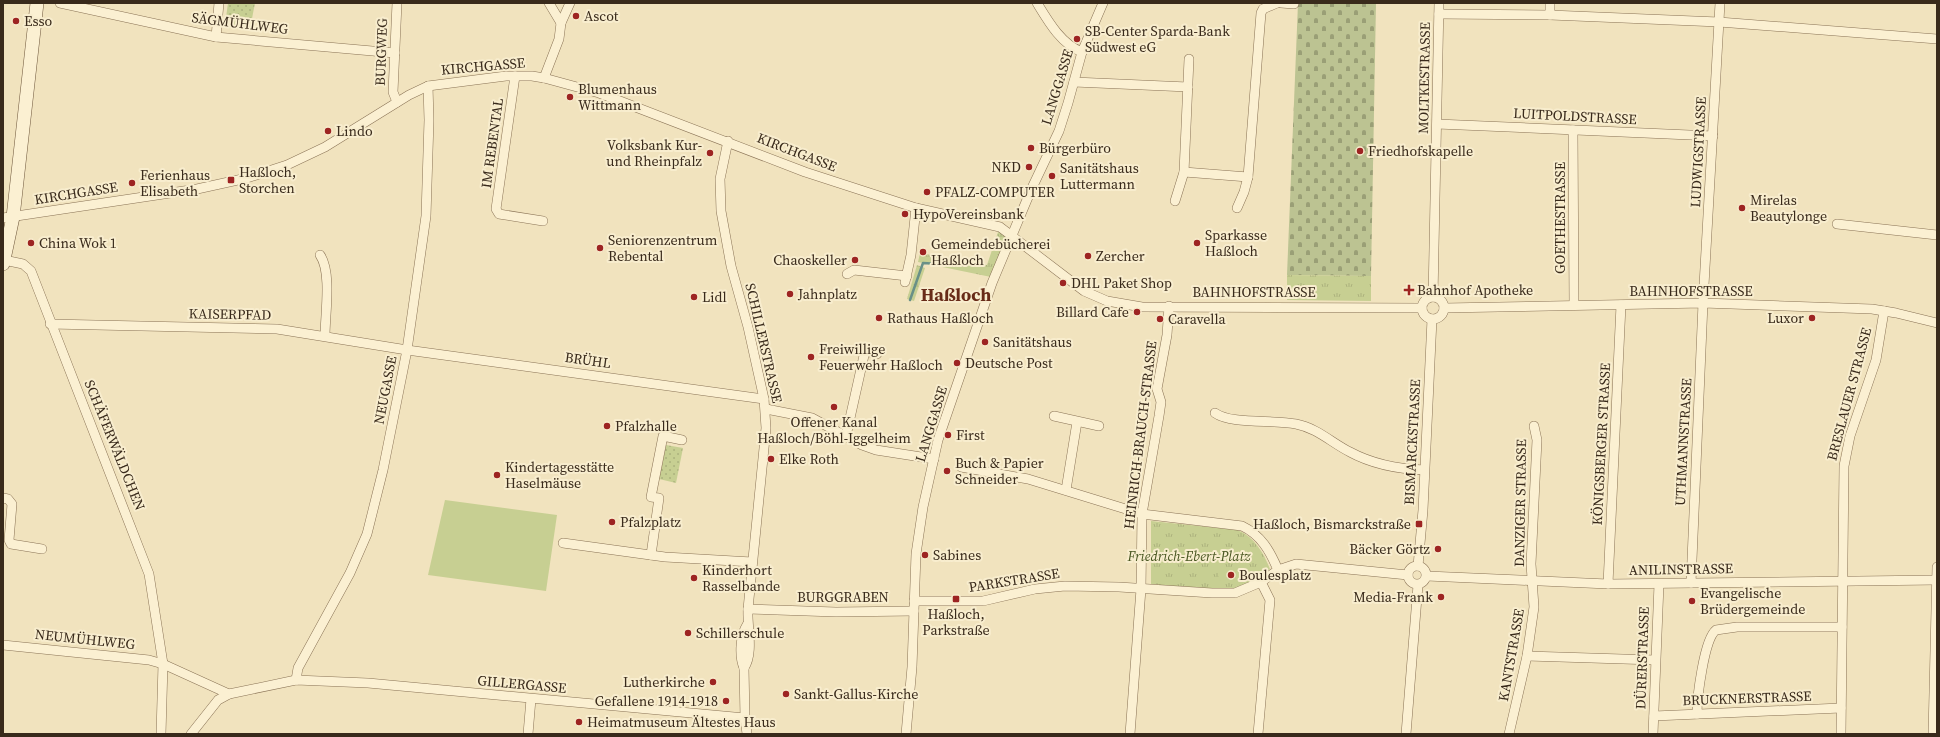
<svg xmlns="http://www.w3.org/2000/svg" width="1940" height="737" viewBox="0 0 1940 737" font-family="'Source Serif 4',serif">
	<defs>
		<pattern id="grass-dots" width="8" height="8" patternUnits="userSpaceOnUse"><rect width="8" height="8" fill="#c7cf92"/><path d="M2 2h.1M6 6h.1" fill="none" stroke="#acb27d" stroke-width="1.8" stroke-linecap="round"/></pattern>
		<pattern id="cemetery-stones" width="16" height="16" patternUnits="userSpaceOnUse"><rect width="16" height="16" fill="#bcc392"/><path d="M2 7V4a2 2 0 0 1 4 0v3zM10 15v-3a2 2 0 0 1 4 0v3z" fill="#9a9f76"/></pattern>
		<pattern id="park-tufts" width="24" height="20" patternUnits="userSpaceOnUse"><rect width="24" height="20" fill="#c7cf92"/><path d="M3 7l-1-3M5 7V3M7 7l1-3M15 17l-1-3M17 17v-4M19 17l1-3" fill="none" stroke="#acb27d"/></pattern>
	</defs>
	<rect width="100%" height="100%" fill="#f1e3be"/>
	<g fill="url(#grass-dots)">
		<polygon points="228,3 255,3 250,29 247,30 227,27 225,25"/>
		<polygon points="666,445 683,448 676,483 659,479"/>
	</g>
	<polygon fill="url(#cemetery-stones)" points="1298,3 1376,3 1371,276 1287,275"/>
	<g fill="url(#park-tufts)">
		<polygon points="998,232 1008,236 991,277 918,262 920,253 987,265"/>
		<polygon points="917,265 925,268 914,301 907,299"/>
		<polygon points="1287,275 1371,276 1371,301 1287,300"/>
		<path d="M 1151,521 L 1238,530 C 1255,538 1263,552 1270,569 C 1259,576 1246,586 1232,589 C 1208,593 1175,586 1151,584 Z"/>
	</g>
	<g fill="#c7cf92">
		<polygon points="445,500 557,515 546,591 428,575"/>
		<polygon points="1243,569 1244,576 1220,581 1218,574"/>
	</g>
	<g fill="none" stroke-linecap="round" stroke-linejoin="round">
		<polyline stroke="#699087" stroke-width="2.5" points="910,300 923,263 955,265"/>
		<g stroke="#8a7356" stroke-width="10">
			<g id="street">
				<polyline points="60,3 216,37 395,53"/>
				<polyline points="549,3 561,23"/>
				<path d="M 1037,3 C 1048,21 1061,44 1082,52"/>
				<polyline points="1281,3 1294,4"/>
				<polyline points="1439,14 1550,15 1719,22 1937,39"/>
				<polyline points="1550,15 1550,3"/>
				<polyline points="216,37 219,3"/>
				<polyline points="515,76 496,209 499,214 543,221"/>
				<polyline points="544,78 559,39 561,23 570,3"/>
				<polyline points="1074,82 1188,87"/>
				<polyline points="397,102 393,92 397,3"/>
				<polyline points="1437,124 1713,136"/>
				<polyline points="1573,130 1574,305"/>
				<path d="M 728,141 L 720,179 L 721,211 L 731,266 L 748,327 L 764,399 L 766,428 L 748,609 C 747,627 754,653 744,668"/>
				<polyline points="1184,172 1248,177"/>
				<polyline points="1175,201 1184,172 1189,59"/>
				<polyline points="1237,208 1244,192 1248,177 1261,13 1263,9 1277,3"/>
				<polyline points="3,218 197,189 247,178 287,165 325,147 409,95 428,86 506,76 532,76 544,78 599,93 805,172 916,208 1000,227 1084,291 1107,301 1142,307 1422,308"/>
				<polyline points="1837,224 1937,235"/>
				<path d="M 320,255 C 332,272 325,315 325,336"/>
				<polyline points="4,260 23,264 31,271 149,574 163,664 161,734"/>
				<polyline points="847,274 854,270 907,276"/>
				<polyline points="905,282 911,255 916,208"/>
				<polyline points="1433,297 1439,3"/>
				<circle cx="1433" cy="308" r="11"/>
				<polyline points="1444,308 1703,303 1872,309 1896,313 1937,323"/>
				<polyline points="50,324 277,329 407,350 764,399"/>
				<polyline points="766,409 812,418 862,445 876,450 934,459"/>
				<path d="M 1215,413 C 1232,425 1274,419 1296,424 C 1317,428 1332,443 1350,452 C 1374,465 1398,469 1424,470"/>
				<polyline points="1054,416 1099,426"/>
				<polyline points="846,436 865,351 877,354"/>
				<path d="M 961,467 L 1028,479 L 1142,514 L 1242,526 C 1261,535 1270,551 1278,570"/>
				<polyline points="1066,490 1077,422"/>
				<polyline points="3,498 8,499 12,504 9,540 11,544 42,549"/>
				<polyline points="563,543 665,557 752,562"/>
				<polyline points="651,555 659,498 651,497 663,436 682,440"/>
				<circle cx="1417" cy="575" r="9"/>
				<polyline points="1418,566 1423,510 1432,319"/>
				<polyline points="1427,576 1608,584 1937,580"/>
				<polyline points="1691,583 1703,303 1720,3"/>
				<polyline points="1608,584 1621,305"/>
				<polyline points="914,601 983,601 1035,589 1065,586 1119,587 1212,593 1235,593 1261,582 1278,570 1296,564 1408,575"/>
				<polyline points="748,609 836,612 914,611"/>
				<path d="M 747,625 C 740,636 739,656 744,668 L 745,718 L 747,734"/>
				<polyline points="3,645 149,660 163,664 229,694"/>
				<polyline points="1527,656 1655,660"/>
				<polyline points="296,680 298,668 350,573 367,534 383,470 407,350 426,216 429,120 428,86"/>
				<path d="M 1697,714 C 1697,698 1704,639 1716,630 L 1737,627 L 1842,627"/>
				<polyline points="1654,716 1841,708"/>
				<polyline points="191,734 218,700 229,694 296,680 368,683 745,718"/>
				<polyline points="528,734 531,699"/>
				<polyline points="906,734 912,667 916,554 923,507 938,440 992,283 1031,190 1059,131 1068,103 1082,52 1103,3"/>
				<polyline points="1130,734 1141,589 1142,514 1159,416 1161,402 1157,389 1167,335 1169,306"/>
				<polyline points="1258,734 1270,600 1261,582"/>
				<polyline points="1406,734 1418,585"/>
				<polyline points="1509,734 1527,656 1534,607 1531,564 1537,440 1534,426"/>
				<polyline points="1653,734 1659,584"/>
				<polyline points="1841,734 1844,466 1850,436 1876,360 1884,311"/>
				<polyline points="1933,734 1937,567"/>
			</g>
		</g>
		<g stroke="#6c5439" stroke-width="14">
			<polyline id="secondary" points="3,264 13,217 37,3"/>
		</g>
		<use href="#street" stroke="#fbf0d2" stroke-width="9"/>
		<use href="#secondary" stroke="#fbf0d2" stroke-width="13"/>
	</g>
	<g fill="#9d2422" stroke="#f8edce" stroke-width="1.5">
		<circle cx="576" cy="16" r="4"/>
		<circle cx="16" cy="21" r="4"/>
		<circle cx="1077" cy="39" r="4"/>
		<circle cx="570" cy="97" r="4"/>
		<circle cx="328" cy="131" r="4"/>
		<circle cx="1031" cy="148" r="4"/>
		<circle cx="1360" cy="151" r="4"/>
		<circle cx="710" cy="153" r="4"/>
		<circle cx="1029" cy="167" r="4"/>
		<circle cx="1052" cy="176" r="4"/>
		<rect x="227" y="176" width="8" height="8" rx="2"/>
		<circle cx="132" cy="183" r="4"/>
		<circle cx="927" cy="192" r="4"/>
		<circle cx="1742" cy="208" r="4"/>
		<circle cx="905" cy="214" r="4"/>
		<circle cx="31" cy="243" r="4"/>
		<circle cx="1197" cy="243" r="4"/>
		<circle cx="600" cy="248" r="4"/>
		<circle cx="923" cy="252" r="4"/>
		<circle cx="1088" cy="256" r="4"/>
		<circle cx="855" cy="260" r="4"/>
		<circle cx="1063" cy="283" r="4"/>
		<path d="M1407 284h4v4h4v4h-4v4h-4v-4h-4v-4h4z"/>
		<circle cx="790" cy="294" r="4"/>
		<circle cx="694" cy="297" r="4"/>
		<circle cx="1137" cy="312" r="4"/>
		<circle cx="879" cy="318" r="4"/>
		<circle cx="1812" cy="318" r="4"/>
		<circle cx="1160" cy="319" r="4"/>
		<circle cx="985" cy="342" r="4"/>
		<circle cx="811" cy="357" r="4"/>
		<circle cx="957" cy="363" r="4"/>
		<circle cx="834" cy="407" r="4"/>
		<circle cx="607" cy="426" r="4"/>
		<circle cx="948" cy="435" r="4"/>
		<circle cx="771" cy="459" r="4"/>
		<circle cx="947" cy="471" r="4"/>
		<circle cx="497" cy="475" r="4"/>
		<circle cx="612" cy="522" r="4"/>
		<rect x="1415" y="520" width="8" height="8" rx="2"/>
		<circle cx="1438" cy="549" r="4"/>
		<circle cx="925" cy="555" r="4"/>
		<circle cx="1231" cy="575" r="4"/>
		<circle cx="694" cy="578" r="4"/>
		<circle cx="1441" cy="597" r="4"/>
		<rect x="952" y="595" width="8" height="8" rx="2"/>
		<circle cx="1692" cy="601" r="4"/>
		<circle cx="688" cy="633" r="4"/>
		<circle cx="713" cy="682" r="4"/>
		<circle cx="786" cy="694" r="4"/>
		<circle cx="726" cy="701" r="4"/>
		<circle cx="579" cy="722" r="4"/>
	</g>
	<g text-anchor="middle" stroke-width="4" stroke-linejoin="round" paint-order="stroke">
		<g font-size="14" fill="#392a1b" stroke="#f8edce" text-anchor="start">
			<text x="584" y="21">Ascot</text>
			<text x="24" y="26">Esso</text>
			<text x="1085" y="36">SB-Center Sparda-Bank<tspan x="1085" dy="16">Südwest eG</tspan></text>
			<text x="578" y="94">Blumenhaus<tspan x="578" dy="16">Wittmann</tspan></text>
			<text x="336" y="136">Lindo</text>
			<text x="702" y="150" text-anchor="end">Volksbank Kur-<tspan x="702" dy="16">und Rheinpfalz</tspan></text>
			<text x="1039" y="153">Bürgerbüro</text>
			<text x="1368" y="156">Friedhofskapelle</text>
			<text x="1021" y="172" text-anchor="end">NKD</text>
			<text x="1060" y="173">Sanitätshaus<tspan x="1060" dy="16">Luttermann</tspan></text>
			<text x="239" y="177">Haßloch,<tspan x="239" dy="16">Storchen</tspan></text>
			<text x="140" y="180">Ferienhaus<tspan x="140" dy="16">Elisabeth</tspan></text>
			<text x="935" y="197">PFALZ-COMPUTER</text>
			<text x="1750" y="205">Mirelas<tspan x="1750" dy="16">Beautylonge</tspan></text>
			<text x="913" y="219">HypoVereinsbank</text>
			<text x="1205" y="240">Sparkasse<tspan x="1205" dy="16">Haßloch</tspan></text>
			<text x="608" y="245">Seniorenzentrum<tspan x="608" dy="16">Rebental</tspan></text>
			<text x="39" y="248">China Wok 1</text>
			<text x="931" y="249">Gemeindebücherei<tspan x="931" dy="16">Haßloch</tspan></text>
			<text x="1096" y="261">Zercher</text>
			<text x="847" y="265" text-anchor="end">Chaoskeller</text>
			<text x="1071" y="288">DHL Paket Shop</text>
			<text x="1417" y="295">Bahnhof Apotheke</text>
			<text x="798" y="299">Jahnplatz</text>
			<text x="702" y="302">Lidl</text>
			<text x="1129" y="317" text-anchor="end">Billard Cafe</text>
			<text x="887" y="323">Rathaus Haßloch</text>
			<text x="1804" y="323" text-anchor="end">Luxor</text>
			<text x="1168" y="324">Caravella</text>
			<text x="993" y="347">Sanitätshaus</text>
			<text x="819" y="354">Freiwillige<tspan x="819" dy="16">Feuerwehr Haßloch</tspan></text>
			<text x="965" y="368">Deutsche Post</text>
			<text x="834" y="427" text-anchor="middle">Offener Kanal<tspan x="834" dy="16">Haßloch/Böhl-Iggelheim</tspan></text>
			<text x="615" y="431">Pfalzhalle</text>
			<text x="956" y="440">First</text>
			<text x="779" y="464">Elke Roth</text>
			<text x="955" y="468">Buch &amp; Papier<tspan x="955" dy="16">Schneider</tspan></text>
			<text x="505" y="472">Kindertagesstätte<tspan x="505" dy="16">Haselmäuse</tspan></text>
			<text x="620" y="527">Pfalzplatz</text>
			<text x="1411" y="529" text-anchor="end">Haßloch, Bismarckstraße</text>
			<text x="1430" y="554" text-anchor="end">Bäcker Görtz</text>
			<text x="933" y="560">Sabines</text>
			<text x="702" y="575">Kinderhort<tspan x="702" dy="16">Rasselbande</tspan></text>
			<text x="1239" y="580">Boulesplatz</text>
			<text x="1700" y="598">Evangelische<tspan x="1700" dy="16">Brüdergemeinde</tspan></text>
			<text x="1433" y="602" text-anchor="end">Media-Frank</text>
			<text x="956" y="619" text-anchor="middle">Haßloch,<tspan x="956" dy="16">Parkstraße</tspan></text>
			<text x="696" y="638">Schillerschule</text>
			<text x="705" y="687" text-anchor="end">Lutherkirche</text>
			<text x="794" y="699">Sankt-Gallus-Kirche</text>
			<text x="718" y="706" text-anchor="end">Gefallene 1914-1918</text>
			<text x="587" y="727">Heimatmuseum Ältestes Haus</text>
		</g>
		<g font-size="14" fill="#392a1b" stroke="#f8edce">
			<text transform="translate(240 23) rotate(7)" y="5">SÄGMÜHLWEG</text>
			<text transform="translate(381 52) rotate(-88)" y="5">BURGWEG</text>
			<text transform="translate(483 66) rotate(-5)" y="5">KIRCHGASSE</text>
			<text transform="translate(1424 78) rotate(-89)" y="5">MOLTKESTRASSE</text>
			<text transform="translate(1057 87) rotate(-73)" y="5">LANGGASSE</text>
			<text transform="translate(1575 116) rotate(3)" y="5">LUITPOLDSTRASSE</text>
			<text transform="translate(492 143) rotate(-82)" y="5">IM REBENTAL</text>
			<text transform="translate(797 152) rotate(21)" y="5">KIRCHGASSE</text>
			<text transform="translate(1698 152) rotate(-87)" y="5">LUDWIGSTRASSE</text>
			<text transform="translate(76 193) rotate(-9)" y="5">KIRCHGASSE</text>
			<text transform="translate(1560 218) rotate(-90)" y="5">GOETHESTRASSE</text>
			<text x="1691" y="296">BAHNHOFSTRASSE</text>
			<text x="1254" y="297">BAHNHOFSTRASSE</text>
			<text transform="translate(230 314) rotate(1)" y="5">KAISERPFAD</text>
			<text transform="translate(764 343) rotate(77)" y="5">SCHILLERSTRASSE</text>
			<text transform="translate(588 360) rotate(8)" y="5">BRÜHL</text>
			<text transform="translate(385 390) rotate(-79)" y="5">NEUGASSE</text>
			<text transform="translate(1849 394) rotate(-75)" y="5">BRESLAUER STRASSE</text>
			<text transform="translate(931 424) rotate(-73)" y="5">LANGGASSE</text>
			<text transform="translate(1140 435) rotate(-83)" y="5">HEINRICH-BRAUCH-STRASSE</text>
			<text transform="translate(1412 442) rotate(-87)" y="5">BISMARCKSTRASSE</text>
			<text transform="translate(1683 442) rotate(-87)" y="5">UTHMANNSTRASSE</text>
			<text transform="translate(1601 444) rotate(-87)" y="5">KÖNIGSBERGER STRASSE</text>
			<text transform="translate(115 445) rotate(68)" y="5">SCHÄFERWÄLDCHEN</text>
			<text transform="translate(1520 503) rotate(-89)" y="5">DANZIGER STRASSE</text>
			<text transform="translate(1681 569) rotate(-1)" y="5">ANILINSTRASSE</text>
			<text transform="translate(1014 580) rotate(-9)" y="5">PARKSTRASSE</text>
			<text x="843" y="602">BURGGRABEN</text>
			<text transform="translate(85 639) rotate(6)" y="5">NEUMÜHLWEG</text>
			<text transform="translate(1511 655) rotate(-80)" y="5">KANTSTRASSE</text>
			<text transform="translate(1642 658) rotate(-88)" y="5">DÜRERSTRASSE</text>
			<text transform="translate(522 684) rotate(5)" y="5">GILLERGASSE</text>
			<text transform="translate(1747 698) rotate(-2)" y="5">BRUCKNERSTRASSE</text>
		</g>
		<g font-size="14" font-style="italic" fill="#485621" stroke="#f8edce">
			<text x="1189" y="561">Friedrich-Ebert-Platz</text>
		</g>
		<g font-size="18" font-weight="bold" fill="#682b18" stroke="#f8edce">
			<text x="956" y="301">Haßloch</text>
		</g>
	</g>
	<rect width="1940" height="737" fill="none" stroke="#392a1b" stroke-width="8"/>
</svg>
